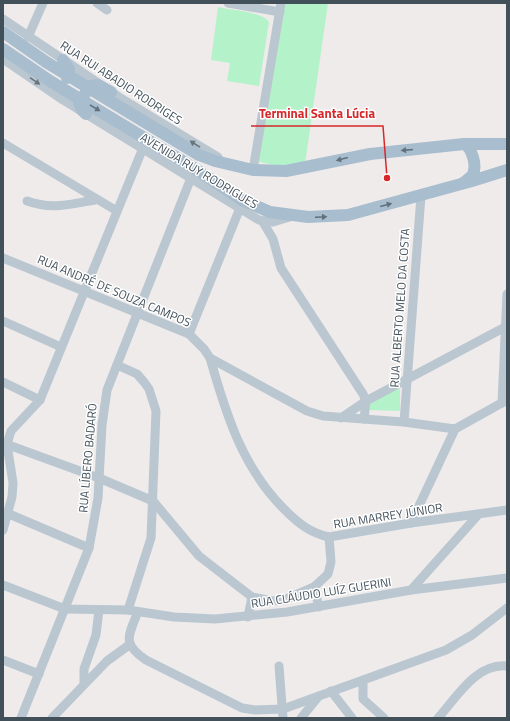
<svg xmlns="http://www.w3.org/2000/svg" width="510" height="721" viewBox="0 0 510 721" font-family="'Titillium Web',sans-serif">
	<rect width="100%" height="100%" fill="#efebeb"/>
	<g fill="#b4f2c9">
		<polygon points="281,3 328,3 305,164 279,166 255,161"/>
		<path d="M 218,7 C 230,10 264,12 269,22 L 259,86 L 227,81 L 230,63 L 211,60 Z"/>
		<polygon points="400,384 400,411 368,410 369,401"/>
	</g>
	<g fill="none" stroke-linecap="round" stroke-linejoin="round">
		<g stroke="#bac7d0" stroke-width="9">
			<polyline points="97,3 107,10"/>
			<polyline points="228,3 280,12"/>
			<polyline points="3,19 119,97 218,157"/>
			<polyline points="28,37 43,3"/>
			<polyline points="3,59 63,100 259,220 273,222 293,216"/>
			<polyline points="3,143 117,211"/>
			<polyline points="253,170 281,3"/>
			<path d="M 27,201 C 53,210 69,204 95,200"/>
			<polyline points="263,222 273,239 281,268 363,394 366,401 364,419"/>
			<polyline points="3,258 189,334 204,349 210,358 307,411 323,416 404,422 455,429"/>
			<polyline points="3,321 61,347"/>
			<polyline points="189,334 240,208"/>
			<path d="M 210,358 C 226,414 242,467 284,509 C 298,523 310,533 329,537 L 411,523 L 507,510"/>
			<polyline points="117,365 137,374 144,382 149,389 156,411 151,538 128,610"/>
			<polyline points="3,382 40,400"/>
			<polyline points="502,403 507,294"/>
			<polyline points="341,418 366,401 507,326"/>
			<polyline points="404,422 421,196"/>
			<polyline points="3,443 99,478 153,501 199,556 252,597 273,601 284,600 314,587 328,574 331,562 329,537"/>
			<polyline points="3,514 9,514 89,548"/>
			<polyline points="411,523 455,429 507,400"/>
			<polyline points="3,530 12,497 13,483 7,444 11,431 40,400 143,148"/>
			<polyline points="3,585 65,609 128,610 174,617 215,619 287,612 411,590 507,578"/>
			<polyline points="314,587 319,607"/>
			<polyline points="411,590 477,516"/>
			<path d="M 138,612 C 128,636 122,644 146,660 L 242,708 L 255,710 L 283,709 L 446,650 L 472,635 L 507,608"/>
			<polyline points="248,617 252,597"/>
			<polyline points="3,660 39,674"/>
			<polyline points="279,666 283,718"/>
			<polyline points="363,681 363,699 384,718"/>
			<polyline points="84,683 84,669 96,635 99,610"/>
			<polyline points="331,691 352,718"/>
			<polyline points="21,718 89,548 98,498 102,425 107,390 191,178"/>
			<polyline points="52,718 107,661 129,645"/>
			<polyline points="301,718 319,696"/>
			<path d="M 438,718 C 457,697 476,663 507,666"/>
		</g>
		<g stroke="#a8bdce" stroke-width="12">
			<polyline points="3,32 46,62 199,155 215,161 253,170 286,171 370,154 464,144 507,144"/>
			<polyline points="3,49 50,81 194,168 242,200 270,212 308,217 348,215 472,181 507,170"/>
			<polyline points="63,60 69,69 67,78"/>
			<polyline points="86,114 82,110 79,103 90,86 98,85 111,92"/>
			<path d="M 463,183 C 467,180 471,178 473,174 C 477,165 472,148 464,144"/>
		</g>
	</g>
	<defs><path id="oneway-solid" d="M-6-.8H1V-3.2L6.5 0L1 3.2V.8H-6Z"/></defs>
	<g fill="#66747d">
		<use href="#oneway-solid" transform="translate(35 81) rotate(34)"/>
		<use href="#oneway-solid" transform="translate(195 144) rotate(-148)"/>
	</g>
	<g fill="#61717d">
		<use href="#oneway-solid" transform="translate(95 108) rotate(31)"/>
		<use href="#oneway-solid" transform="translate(407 150) rotate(175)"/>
		<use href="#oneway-solid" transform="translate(342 159) rotate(165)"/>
		<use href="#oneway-solid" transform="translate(386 205) rotate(-15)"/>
		<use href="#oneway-solid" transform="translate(321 217) rotate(-2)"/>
	</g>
	<g text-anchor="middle" stroke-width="3" stroke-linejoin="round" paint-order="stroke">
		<g font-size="12" fill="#42505a" stroke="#fff">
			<text transform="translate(121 83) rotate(33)" y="4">RUA RUI ABADIO RODRIGES</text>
			<text transform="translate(199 171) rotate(31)" y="4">AVENIDA RUY RODRIGUES</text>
			<text transform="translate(114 291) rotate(23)" y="4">RUA ANDRÉ DE SOUZA CAMPOS</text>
			<text transform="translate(400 308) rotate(-86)" y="4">RUA ALBERTO MELO DA COSTA</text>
			<text transform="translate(88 458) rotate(-85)" y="4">RUA LÍBERO BADARÓ</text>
			<text transform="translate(388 516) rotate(-9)" y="4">RUA MARREY JÚNIOR</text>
			<text transform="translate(321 593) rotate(-9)" y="4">RUA CLÁUDIO LUÍZ GUERINI</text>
		</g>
	</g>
	<path fill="none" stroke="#d62828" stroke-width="1.5" d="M387 178L383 126H251"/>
	<circle fill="#d62828" stroke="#fff" stroke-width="1.5" cx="387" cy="178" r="4"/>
	<g font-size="13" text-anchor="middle" font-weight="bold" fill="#d62828" stroke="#fff" stroke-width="3" stroke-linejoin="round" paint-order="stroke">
		<text x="317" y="118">Terminal Santa Lúcia</text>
	</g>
	<rect width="510" height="721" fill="none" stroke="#42505a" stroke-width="8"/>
</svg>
